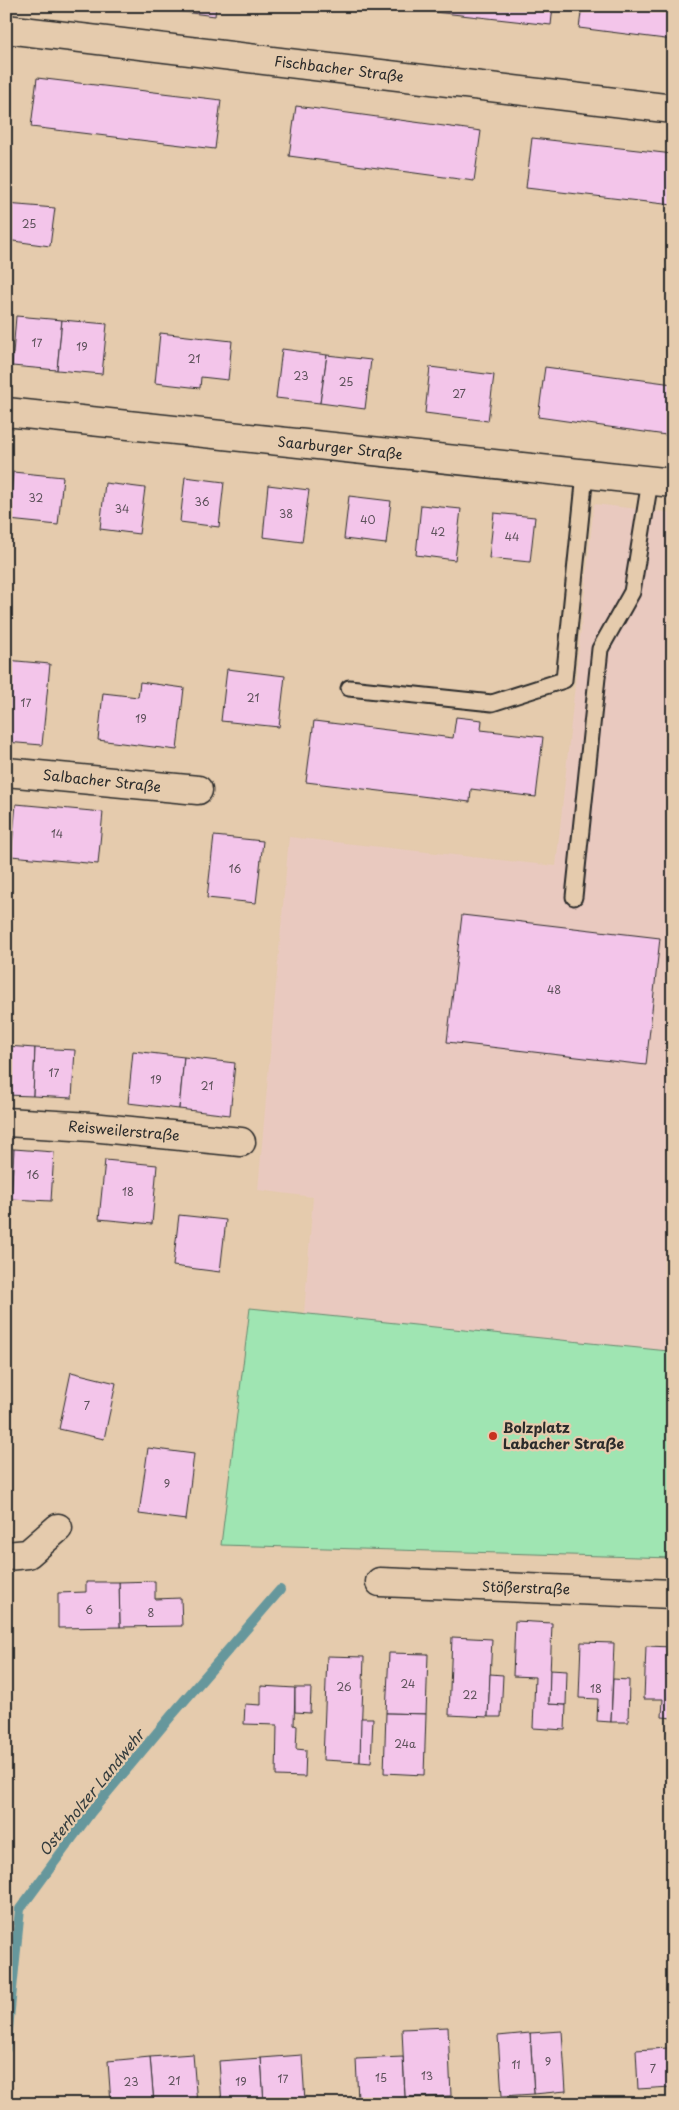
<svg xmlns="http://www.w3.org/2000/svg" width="679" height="2110" viewBox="0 0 679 2110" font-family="'Playpen Sans',sans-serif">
	<rect width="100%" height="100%" fill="#e5cbad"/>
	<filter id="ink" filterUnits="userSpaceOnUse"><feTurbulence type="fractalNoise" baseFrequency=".02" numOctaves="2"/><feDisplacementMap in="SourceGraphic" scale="10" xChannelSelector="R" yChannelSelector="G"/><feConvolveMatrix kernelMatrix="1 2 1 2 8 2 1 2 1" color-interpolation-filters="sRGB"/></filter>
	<g filter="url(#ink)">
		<polygon fill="#e9c9bf" points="594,504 673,513 673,1314 669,1351 304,1314 313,1197 258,1190 289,837 556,866"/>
		<polygon fill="#9fe5b2" stroke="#65886e" points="250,1308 668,1351 673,1314 673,1558 221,1545"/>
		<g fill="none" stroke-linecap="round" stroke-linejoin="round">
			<g stroke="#66979c" stroke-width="10">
				<polyline points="6,2049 20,1909 91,1812 171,1716 280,1590"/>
				<polyline points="6,2092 7,2104"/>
			</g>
		</g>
		<g fill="#f3c5ea" stroke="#2b2b2b">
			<polygon points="136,6 216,6 215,16"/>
			<polygon points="416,6 553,6 551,25 416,10"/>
			<polygon points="582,6 673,6 673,40 579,28"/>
			<polygon points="37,78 221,100 215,149 31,127"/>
			<polygon points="296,106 481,131 474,181 289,156"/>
			<polygon points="532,138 673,154 673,205 526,188"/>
			<polygon points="6,204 55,208 50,246 6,240"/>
			<polygon points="16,316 62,320 57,370 12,366"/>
			<polygon points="62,320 107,324 102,374 57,370"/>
			<polygon points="160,333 232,341 228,380 201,377 200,388 155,383"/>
			<polygon points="282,349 327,355 320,403 276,398"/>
			<polygon points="327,355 371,360 365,409 320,403"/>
			<polygon points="430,367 494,375 488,421 425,413"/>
			<polygon points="545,367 673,384 673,436 538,417"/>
			<polygon points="13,472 63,477 58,525 9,520"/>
			<polygon points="185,477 224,482 219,527 180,522"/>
			<polygon points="105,483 145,488 139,534 100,529"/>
			<polygon points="268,485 309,490 302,542 263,537"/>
			<polygon points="349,496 391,501 386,544 344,539"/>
			<polygon points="421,505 461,509 455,560 416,555"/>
			<polygon points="494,513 535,517 530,562 489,558"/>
			<polygon points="6,660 50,664 42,745 6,742"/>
			<polygon points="227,669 285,676 279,727 221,721"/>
			<polygon points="140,682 184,688 177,750 98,740 103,693 138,697"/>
			<polygon points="456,717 482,720 481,730 543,737 536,797 471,789 470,802 306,782 314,721 453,738"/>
			<polygon points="16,804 103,812 98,864 11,856"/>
			<polygon points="214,836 263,841 256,903 207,898"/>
			<polygon points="462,915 660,938 646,1065 447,1042"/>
			<polygon points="6,1046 35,1048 33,1096 6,1095"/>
			<polygon points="35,1048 75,1050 72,1098 33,1096"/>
			<polygon points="133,1051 184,1057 179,1109 128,1103"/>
			<polygon points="184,1057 235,1063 230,1115 179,1109"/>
			<polygon points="6,1148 14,1149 11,1199 6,1198"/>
			<polygon points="14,1149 54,1152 51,1201 11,1199"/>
			<polygon points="105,1160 157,1165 152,1224 99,1219"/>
			<polygon points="179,1215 226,1220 220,1272 173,1266"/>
			<polygon points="71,1372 116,1383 104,1439 59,1429"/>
			<polygon points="148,1448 194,1454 186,1520 139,1514"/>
			<polygon points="155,1581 155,1599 181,1598 182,1626 120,1627 119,1582"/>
			<polygon points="86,1582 119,1582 120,1627 58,1628 58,1593 86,1592"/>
			<polygon points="515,1621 552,1623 549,1702 549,1704 566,1705 565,1730 533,1728 535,1677 513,1676"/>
			<polygon points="452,1637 492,1639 488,1717 449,1715"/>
			<polygon points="581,1642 614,1643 611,1722 597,1721 598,1699 579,1698"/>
			<polygon points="646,1646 673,1647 673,1718 662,1717 663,1699 644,1699"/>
			<polygon points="389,1653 428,1654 426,1714 386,1713"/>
			<polygon points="327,1656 364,1657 360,1762 323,1760"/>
			<polygon points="550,1670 567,1671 566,1705 549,1704"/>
			<polygon points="490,1674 503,1675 501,1717 488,1717"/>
			<polygon points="613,1679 629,1680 628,1722 611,1722"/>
			<polygon points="261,1686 295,1688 294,1725 297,1726 296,1749 306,1750 305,1777 276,1776 277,1725 244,1724 245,1704 261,1705"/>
			<polygon points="295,1688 311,1688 310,1713 295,1712"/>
			<polygon points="386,1713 426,1714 424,1775 384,1773"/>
			<polygon points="361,1718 373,1718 371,1763 360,1762"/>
			<polygon points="448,2027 451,2096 405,2098 402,2029"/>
			<polygon points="562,2031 566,2091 534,2094 530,2033"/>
			<polygon points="530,2033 534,2094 502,2096 498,2036"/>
			<polygon points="668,2048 671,2087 638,2089 636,2050"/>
			<polygon points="668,2048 673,2048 673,2087 671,2087"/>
			<polygon points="193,2054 197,2104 154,2104 150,2057"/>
			<polygon points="302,2055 305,2101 264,2104 261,2058"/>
			<polygon points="150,2057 154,2104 111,2104 108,2061"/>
			<polygon points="403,2057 405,2098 358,2100 356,2059"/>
			<polygon points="261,2058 264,2104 222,2104 219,2061"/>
		</g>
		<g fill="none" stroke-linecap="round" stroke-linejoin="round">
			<g stroke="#2b2b2b" stroke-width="19">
				<g id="lane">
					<polyline points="349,688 492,703 564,680 585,474"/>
					<polyline points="574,897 600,649 632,592 650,481"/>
				</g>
			</g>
			<g stroke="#2b2b2b" stroke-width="31">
				<g id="street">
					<polyline points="6,29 673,109"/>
					<polyline points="6,412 673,483"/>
					<polyline points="6,772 198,790"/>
					<polyline points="6,1122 91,1127 241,1142"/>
					<polyline points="6,1556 28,1554 58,1528"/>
					<polyline points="380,1582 673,1594"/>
				</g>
			</g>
			<use href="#lane" stroke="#e5cbad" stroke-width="15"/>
			<use href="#street" stroke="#e5cbad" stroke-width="28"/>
		</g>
	</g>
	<circle fill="#c8321e" stroke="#e5cbad" stroke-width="2" cx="493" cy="1436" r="5"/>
	<g text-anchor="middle" stroke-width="4.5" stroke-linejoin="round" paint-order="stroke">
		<g font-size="11" fill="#5d525b">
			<text x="29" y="228">25</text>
			<text x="37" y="347">17</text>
			<text x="82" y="351">19</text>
			<text x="194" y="363">21</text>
			<text x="301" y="380">23</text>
			<text x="346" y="386">25</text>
			<text x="459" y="398">27</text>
			<text x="36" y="502">32</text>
			<text x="202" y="506">36</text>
			<text x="122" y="513">34</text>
			<text x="286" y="518">38</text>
			<text x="368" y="524">40</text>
			<text x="438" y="536">42</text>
			<text x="512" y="541">44</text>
			<text x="253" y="702">21</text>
			<text x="26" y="707">17</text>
			<text x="141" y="723">19</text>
			<text x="57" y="838">14</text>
			<text x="235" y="873">16</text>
			<text x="554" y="994">48</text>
			<text x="54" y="1077">17</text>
			<text x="156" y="1084">19</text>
			<text x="207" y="1090">21</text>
			<text x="33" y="1179">16</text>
			<text x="128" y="1196">18</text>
			<text x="87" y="1410">7</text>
			<text x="167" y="1488">9</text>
			<text x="89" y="1614">6</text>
			<text x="151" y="1617">8</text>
			<text x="408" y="1688">24</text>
			<text x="344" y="1691">26</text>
			<text x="596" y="1693">18</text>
			<text x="470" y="1699">22</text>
			<text x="405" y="1748">24a</text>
			<text x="548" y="2066">9</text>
			<text x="516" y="2069">11</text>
			<text x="653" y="2073">7</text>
			<text x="427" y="2080">13</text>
			<text x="381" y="2082">15</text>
			<text x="283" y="2083">17</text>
			<text x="174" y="2085">21</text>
			<text x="131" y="2086">23</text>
			<text x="241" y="2086">19</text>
		</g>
		<g font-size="14" fill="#2b2b2b" stroke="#e5cbad">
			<text transform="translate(339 69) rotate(7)" y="5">Fischbacher Straße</text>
			<text transform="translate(340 448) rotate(6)" y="5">Saarburger Straße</text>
			<text transform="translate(102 781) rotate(6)" y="5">Salbacher Straße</text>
			<text transform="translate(124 1131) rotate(5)" y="5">Reisweilerstraße</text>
			<text transform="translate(526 1588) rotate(2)" y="5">Stößerstraße</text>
		</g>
		<g font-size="14" font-weight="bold" fill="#2b2b2b" stroke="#e5cbad" text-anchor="start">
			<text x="503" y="1433">Bolzplatz<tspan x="503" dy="16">Labacher Straße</tspan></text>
		</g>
		<g font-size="15" font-style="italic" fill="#353d3e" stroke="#e5cbad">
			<text transform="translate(92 1793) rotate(-51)" y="5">Osterholzer Landwehr</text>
		</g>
	</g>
	<rect width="679" height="2110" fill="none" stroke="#e5cbad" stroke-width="25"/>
	<rect x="12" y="12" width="654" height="2085" fill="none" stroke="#2b2b2b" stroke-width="2" filter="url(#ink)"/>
</svg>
